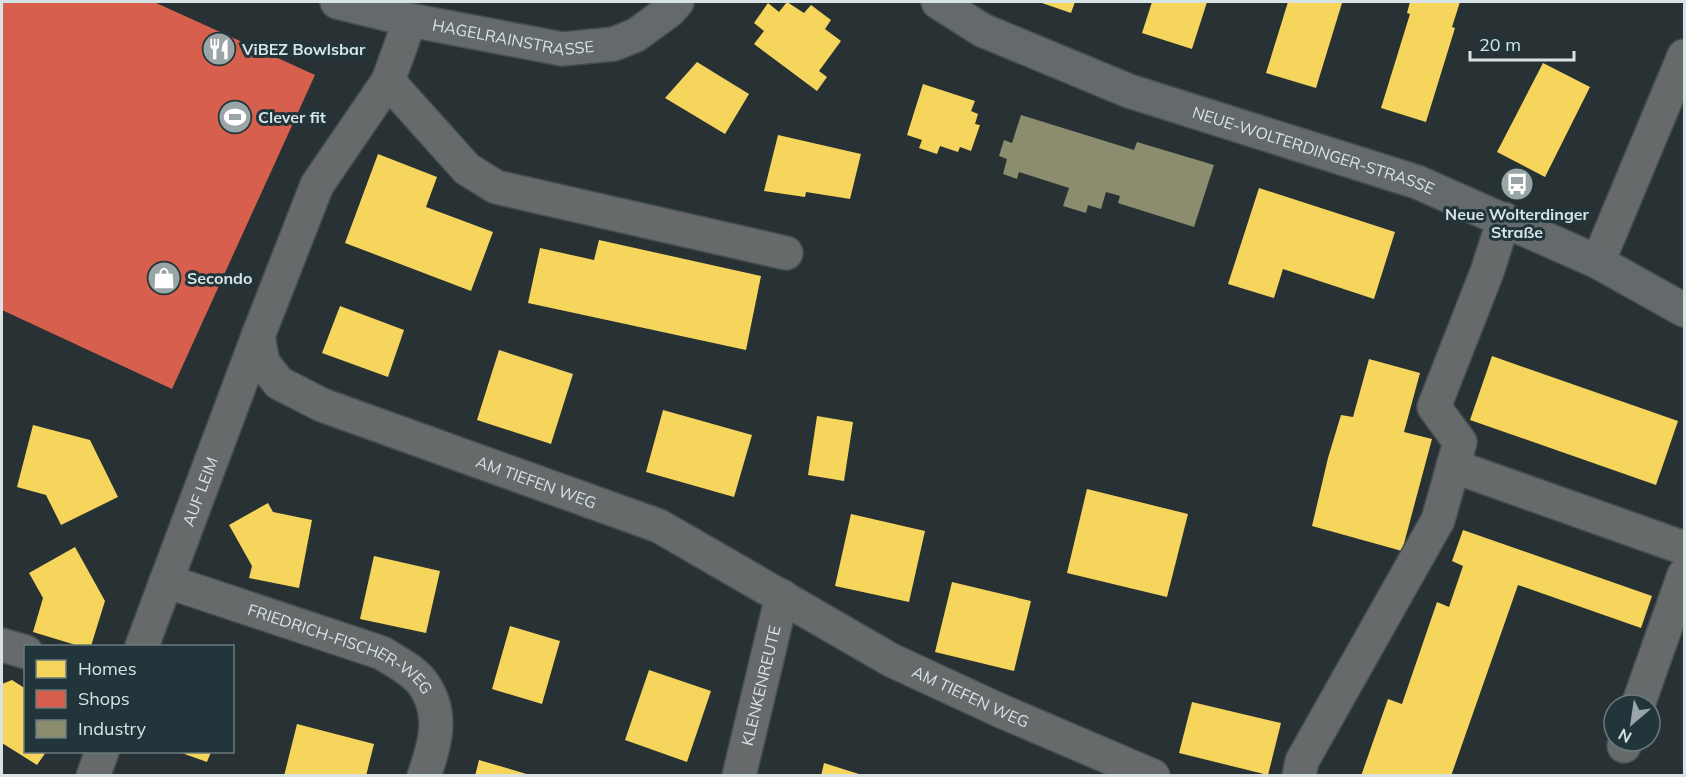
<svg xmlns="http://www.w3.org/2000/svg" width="1686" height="777" viewBox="0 0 1686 777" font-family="Mulish,sans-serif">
	<rect width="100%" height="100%" fill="#283234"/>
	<g fill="#f6d55c">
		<polygon points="787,2 804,13 811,5 831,20 825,29 841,41 819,71 827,77 817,91 754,44 764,31 754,23 768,3 779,12"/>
		<polygon points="1039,2 1075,2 1071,13"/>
		<polygon points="1152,2 1207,2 1192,49 1142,33"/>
		<polygon points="1288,2 1342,3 1316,88 1266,73"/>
		<polygon points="1410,2 1460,2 1452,27 1455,28 1426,122 1381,108 1410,14 1407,13"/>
		<polygon points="697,62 749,94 725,134 665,98"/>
		<polygon points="1543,63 1590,87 1545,177 1497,152"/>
		<polygon points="923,84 975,101 971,111 978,114 975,124 980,125 971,151 960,147 958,152 940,146 937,154 919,148 922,140 907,135"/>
		<polygon points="778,135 861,154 850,199 806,192 805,197 764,191"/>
		<polygon points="378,154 437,177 426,207 493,232 471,291 345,243"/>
		<polygon points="1259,188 1395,232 1374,299 1283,269 1274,298 1228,284"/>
		<polygon points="599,240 761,276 746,350 528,303 540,248 594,260"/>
		<polygon points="340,306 404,330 388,377 322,353"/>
		<polygon points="499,350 573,374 551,444 477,420"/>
		<polygon points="1492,356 1678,421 1656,485 1470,420"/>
		<polygon points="1369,359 1420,373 1404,432 1432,439 1402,551 1312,526 1328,458 1341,415 1353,417"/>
		<polygon points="663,410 752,435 734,497 646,472"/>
		<polygon points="817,416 853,422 844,481 808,475"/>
		<polygon points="33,425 90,440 118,497 61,525 46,495 17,487"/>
		<polygon points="1087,489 1188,514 1167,597 1067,573"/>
		<polygon points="268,503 273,512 312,520 299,588 249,578 252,566 229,525"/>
		<polygon points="851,514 925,531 909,602 835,586"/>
		<polygon points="1463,530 1652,596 1641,628 1518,585 1451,776 1361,776 1388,699 1402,704 1437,602 1449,607 1463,566 1452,561"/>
		<polygon points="75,547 105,601 91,646 79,646 33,632 43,598 29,573"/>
		<polygon points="374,556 440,571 426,633 360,619"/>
		<polygon points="952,582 1031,601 1014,671 935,652"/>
		<polygon points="510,626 560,641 542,704 492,689"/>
		<polygon points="649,670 711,691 687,762 625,740"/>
		<polygon points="12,680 26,689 26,752 46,752 37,765 2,743 2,684"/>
		<polygon points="1192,702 1281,723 1268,775 1179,753"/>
		<polygon points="297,724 374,744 366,776 284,776"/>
		<polygon points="179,752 211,752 207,762"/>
		<polygon points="479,760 530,775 530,776 475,776"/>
		<polygon points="824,763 862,775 861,776 821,776"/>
	</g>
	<polygon fill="#d6604d" points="2,2 154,2 315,75 172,389 2,310"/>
	<polygon fill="#8c8c6e" points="1021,115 1134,150 1137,142 1214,165 1194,227 1118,203 1120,196 1106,192 1101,209 1088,205 1086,213 1063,206 1069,188 1019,172 1017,179 1003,174 1007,159 999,156 1004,140 1012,143"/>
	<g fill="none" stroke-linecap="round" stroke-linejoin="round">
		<g stroke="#454d4f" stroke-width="36">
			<g id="minor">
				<path id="s1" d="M 410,20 L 388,81 L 317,185 L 258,336 L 263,363 L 279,383 L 322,405 L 659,526 L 891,660 L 1001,711 L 1153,776"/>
				<polyline points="388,81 467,169 496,187 786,253"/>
				<polyline points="1598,262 1684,56"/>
				<polyline points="1453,466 1684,548"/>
				<path id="s2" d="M 166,581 L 382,653 C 396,662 415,671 424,685 C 444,714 435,745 424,776"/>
				<polyline points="2,645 26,652"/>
				<path id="s3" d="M 142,646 L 258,336"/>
				<polyline points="1638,705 1684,575"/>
				<polyline points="1624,746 1626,741"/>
				<polyline points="93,776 102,752"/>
				<path id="s4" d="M 739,776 L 782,596"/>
				<polyline points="1299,776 1302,761 1438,520 1460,442 1434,407 1487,272 1504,219"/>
			</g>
		</g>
		<g stroke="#454d4f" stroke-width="36">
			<g id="major">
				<path id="s5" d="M 337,2 L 410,20 L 562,49 L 614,44 L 636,35 L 669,11 L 677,2"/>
				<path id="s6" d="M 938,2 L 982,30 L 1129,91 L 1417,182 L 1598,262 L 1684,310"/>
			</g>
		</g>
		<use href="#minor" stroke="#666a6a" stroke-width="33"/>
		<use href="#major" stroke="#646a6b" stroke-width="33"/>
	</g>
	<defs>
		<g id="restaurant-disc" transform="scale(1.725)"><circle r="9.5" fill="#9aa5a7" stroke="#22353a"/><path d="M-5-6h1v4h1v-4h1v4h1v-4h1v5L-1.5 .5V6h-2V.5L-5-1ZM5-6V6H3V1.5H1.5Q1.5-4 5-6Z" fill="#fff"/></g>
		<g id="stadium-disc" transform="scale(1.725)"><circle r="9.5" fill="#9aa5a7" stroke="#22353a"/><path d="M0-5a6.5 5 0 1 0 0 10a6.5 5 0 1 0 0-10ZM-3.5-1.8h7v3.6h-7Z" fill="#fff"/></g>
		<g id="bus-disc" transform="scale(1.725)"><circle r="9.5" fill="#9aa5a7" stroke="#22353a"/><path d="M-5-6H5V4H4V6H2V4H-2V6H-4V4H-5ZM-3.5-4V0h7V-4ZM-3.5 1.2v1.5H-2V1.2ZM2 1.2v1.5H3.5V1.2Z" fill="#fff"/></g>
		<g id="shop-disc" transform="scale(1.725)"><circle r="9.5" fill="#9aa5a7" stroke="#22353a"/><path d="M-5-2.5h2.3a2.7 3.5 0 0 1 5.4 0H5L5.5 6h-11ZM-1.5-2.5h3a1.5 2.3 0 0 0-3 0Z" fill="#fff"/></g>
	</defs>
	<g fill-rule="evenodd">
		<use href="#restaurant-disc" x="219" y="49"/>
		<use href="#stadium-disc" x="235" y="117"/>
		<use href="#bus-disc" x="1517" y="184"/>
		<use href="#shop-disc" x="164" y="278"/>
	</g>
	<g text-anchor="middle" stroke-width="6" stroke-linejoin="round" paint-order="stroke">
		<g font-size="16" fill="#d7e3e5" stroke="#22353a">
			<text dy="6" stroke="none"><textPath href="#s5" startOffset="180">HAGELRAINSTRASSE</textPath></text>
			<text dy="6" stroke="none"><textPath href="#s6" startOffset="405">NEUE-WOLTERDINGER-STRASSE</textPath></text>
			<text dy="6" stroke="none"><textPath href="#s1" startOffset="682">AM TIEFEN WEG</textPath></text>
			<text dy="6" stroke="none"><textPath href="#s3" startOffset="165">AUF LEIM</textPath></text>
			<text dy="6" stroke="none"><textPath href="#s2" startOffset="188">FRIEDRICH-FISCHER-WEG</textPath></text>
			<text dy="6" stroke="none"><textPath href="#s4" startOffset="93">KLENKENREUTE</textPath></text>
			<text dy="6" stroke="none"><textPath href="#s1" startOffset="1168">AM TIEFEN WEG</textPath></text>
		</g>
		<g font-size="16" font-weight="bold" fill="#d7e3e5" stroke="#22353a" text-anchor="start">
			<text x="242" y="55">ViBEZ Bowlsbar</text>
			<text x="258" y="123">Clever fit</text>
			<text x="1517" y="220" text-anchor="middle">Neue Wolterdinger<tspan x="1517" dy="18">Straße</tspan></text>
			<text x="187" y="284">Secondo</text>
		</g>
	</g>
	<rect width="1686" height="777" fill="none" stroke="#d7e3e5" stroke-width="6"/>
	<rect x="24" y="645" width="210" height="108" fill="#22353a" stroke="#6a7b7e" stroke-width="1.5"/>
	<rect x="36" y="660" width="30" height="18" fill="#f6d55c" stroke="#6a7b7e" stroke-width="1.5"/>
	<text x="78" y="675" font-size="18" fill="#d7e3e5">Homes</text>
	<rect x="36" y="690" width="30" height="18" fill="#d6604d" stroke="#6a7b7e" stroke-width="1.5"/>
	<text x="78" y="705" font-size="18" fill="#d7e3e5">Shops</text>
	<rect x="36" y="720" width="30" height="18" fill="#8c8c6e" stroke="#6a7b7e" stroke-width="1.5"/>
	<text x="78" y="735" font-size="18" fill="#d7e3e5">Industry</text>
	<g transform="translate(1632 723) rotate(209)"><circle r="28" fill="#22353a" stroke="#6a7b7e" stroke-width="1.5"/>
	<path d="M0-4.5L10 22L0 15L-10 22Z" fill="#9aa5a7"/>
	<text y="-9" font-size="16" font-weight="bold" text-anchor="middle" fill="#d7e3e5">N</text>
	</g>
	<path d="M1470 51v9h104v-9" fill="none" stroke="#d7e3e5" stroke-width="3"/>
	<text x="1479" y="51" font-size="18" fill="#d7e3e5" stroke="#22353a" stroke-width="4.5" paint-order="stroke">20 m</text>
</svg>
